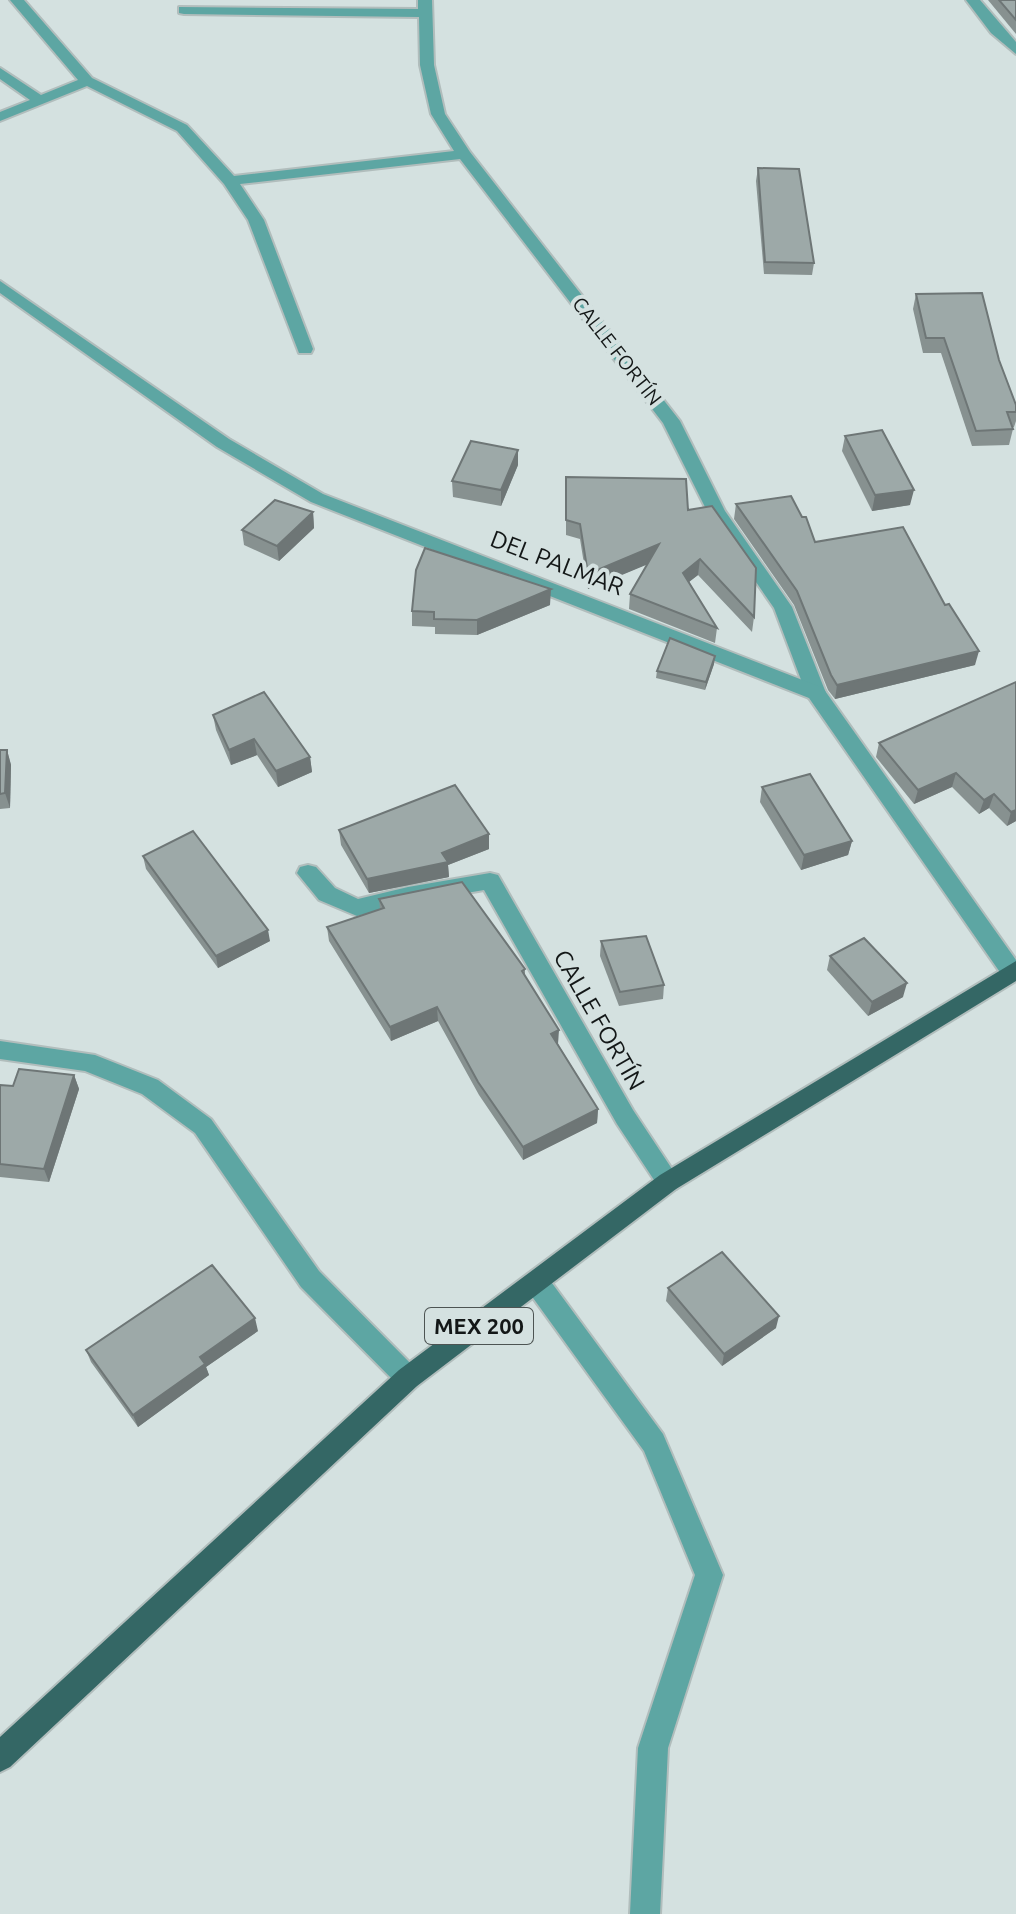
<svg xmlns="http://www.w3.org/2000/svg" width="1016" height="1914" viewBox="0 0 1016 1914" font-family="Ubuntu,sans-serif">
	<rect width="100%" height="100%" fill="#d4e1e0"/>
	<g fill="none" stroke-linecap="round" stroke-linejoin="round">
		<g stroke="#b1bdbc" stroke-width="4">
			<polygon id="service" points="537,1272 546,1275 663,1434 723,1575 668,1748 660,1914 630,1914 638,1748 695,1575 644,1451 528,1291 525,1283 528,1275"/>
		</g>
		<g stroke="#b1bdbc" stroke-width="4">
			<g id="minor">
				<polygon points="10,0 24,0 92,78 187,125 234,176 454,151 431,114 420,65 419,17 184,14 179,13 179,7 418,9 418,0 432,0 434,65 445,114 470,152 680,421 725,511 792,607 826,693 823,698 809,698 806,693 774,608 708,513 663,423 460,159 240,184 264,220 313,349 311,353 299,353 248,220 224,184 177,131 87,86 0,121 0,112 30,100 0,79 0,68 41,95 78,80"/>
				<polygon points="966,0 980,0 1016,42 1016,54 991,33"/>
				<polygon points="308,865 316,867 335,888 358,899 408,887 490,873 498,875 633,1110 676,1175 680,1182 676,1189 668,1192 660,1189 617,1124 484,890 408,903 357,916 319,900 297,873 300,867"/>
				<polygon points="0,1041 95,1055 158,1080 211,1119 319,1271 417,1370 421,1378 417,1386 408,1390 399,1386 301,1287 195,1133 142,1094 85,1071 0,1059"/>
			</g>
		</g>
		<g stroke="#b1bdbc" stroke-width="4">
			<polygon id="tertiary" points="0,281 229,439 323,494 823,688 1016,960 1016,980 1004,978 809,698 311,502 217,447 0,293"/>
		</g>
		<g stroke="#b1bdbc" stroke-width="4">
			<polygon id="primary" points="1016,961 1016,981 676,1189 417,1386 10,1767 0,1772 0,1737 399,1370 660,1175"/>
		</g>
		<use href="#service" fill="#5da6a3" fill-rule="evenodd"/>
		<use href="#minor" fill="#5da6a3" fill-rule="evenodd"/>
		<use href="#tertiary" fill="#5da6a3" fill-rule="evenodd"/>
		<use href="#primary" fill="#346765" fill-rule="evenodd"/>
	</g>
	<g fill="#879190">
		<polygon points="988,0 1016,0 1016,34"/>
		<polygon points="758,168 814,263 812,275 764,274 756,181"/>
		<polygon points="916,294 999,360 1016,405 1016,421 1014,427 1013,427 1013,429 1009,445 972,446 941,353 923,353 913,309"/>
		<polygon points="845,436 910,505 872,511 842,451"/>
		<polygon points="518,465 501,506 453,497 452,481"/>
		<polygon points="566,492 688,510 754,617 752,632 698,575 689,582 717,628 715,643 629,609 630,594 647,564 588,589 580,539 566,535"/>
		<polygon points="736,504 802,517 815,542 975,665 835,699 828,690 794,605 734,519"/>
		<polygon points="313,512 314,528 279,561 244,545 242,530"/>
		<polygon points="550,605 477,635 435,634 435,627 412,626 412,611"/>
		<polygon points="714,664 705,690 656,678 657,671"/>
		<polygon points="1016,682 1016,821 1007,826 989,808 979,814 952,787 914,804 876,757 879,743"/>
		<polygon points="213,715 310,757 312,772 278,787 257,755 231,765 216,730"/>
		<polygon points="0,750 7,750 11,765 10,808 0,809"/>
		<polygon points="762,787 852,841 848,855 801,870 760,802"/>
		<polygon points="339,830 489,849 448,865 449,877 369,893 341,845"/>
		<polygon points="143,856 270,941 218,968 146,869"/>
		<polygon points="379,899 525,969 525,976 558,1044 598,1109 597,1123 523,1160 479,1095 438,1021 391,1041 329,941 327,927 380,909"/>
		<polygon points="601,941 664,985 663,999 619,1006 600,956"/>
		<polygon points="830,956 903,997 868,1016 827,970"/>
		<polygon points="74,1075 79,1089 49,1182 0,1177 0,1085 13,1086"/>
		<polygon points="668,1288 776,1328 722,1366 666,1301"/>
		<polygon points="258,1331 206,1367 209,1375 138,1427 91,1362 86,1350"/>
	</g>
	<g fill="#6e7676">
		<polygon points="518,450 518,465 501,506 501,490"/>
		<polygon points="914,490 910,505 872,511 875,495"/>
		<polygon points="313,512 314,528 279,561 277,546"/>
		<polygon points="659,544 658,560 588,589 588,574"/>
		<polygon points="700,559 698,575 681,588 683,573"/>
		<polygon points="551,589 550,605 477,635 477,620"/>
		<polygon points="979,651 975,665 835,699 837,685"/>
		<polygon points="715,656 714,664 705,690 706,682"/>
		<polygon points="254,739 257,755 231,765 229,750"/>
		<polygon points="7,750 11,765 10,808 5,793"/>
		<polygon points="310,757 312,772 278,787 276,771"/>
		<polygon points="956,773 952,787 914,804 918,790"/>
		<polygon points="994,794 989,808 979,814 984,800"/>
		<polygon points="1016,810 1016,821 1007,826 1011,812"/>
		<polygon points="489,834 489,849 448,865 449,877 369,893 367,879 442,853"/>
		<polygon points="852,841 848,855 801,870 804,855"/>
		<polygon points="268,930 270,941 218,968 216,956"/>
		<polygon points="907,983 903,997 868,1016 872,1002"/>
		<polygon points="437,1007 438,1021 391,1041 390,1027"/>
		<polygon points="559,1030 558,1044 551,1034"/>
		<polygon points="74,1075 79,1089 49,1182 44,1169"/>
		<polygon points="598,1109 597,1123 523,1160 523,1147"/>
		<polygon points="779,1316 776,1328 722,1366 724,1354"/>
		<polygon points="255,1318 258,1331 206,1367 209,1375 138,1427 133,1415 200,1357"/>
	</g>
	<g fill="#9da9a8" stroke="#6e7676" stroke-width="2">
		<polygon points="999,0 1016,0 1016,20"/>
		<polygon points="758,168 799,169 814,263 765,262"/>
		<polygon points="982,293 999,360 1016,405 1016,412 1007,412 1013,429 976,431 944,338 926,338 916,294"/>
		<polygon points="882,430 914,490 875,495 845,436"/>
		<polygon points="471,441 518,450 501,490 452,481"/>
		<polygon points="566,477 686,479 688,510 712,506 756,568 754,617 700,559 683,573 717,628 630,594 659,544 588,574 580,524 566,520"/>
		<polygon points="791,496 802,517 806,517 815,542 903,527 945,605 949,604 979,651 837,685 831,675 797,591 736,504"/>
		<polygon points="275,500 313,512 277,546 242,530"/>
		<polygon points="425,548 551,589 477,620 434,619 434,612 412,611 416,570"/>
		<polygon points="670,638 715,656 706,682 657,671"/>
		<polygon points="1016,682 1016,810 1011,812 994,794 984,800 956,773 918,790 879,743"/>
		<polygon points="264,692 310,757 276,771 254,739 229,750 213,715"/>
		<polygon points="0,750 7,750 5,793 0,794"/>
		<polygon points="810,774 852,841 804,855 762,787"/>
		<polygon points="455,785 489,834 442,853 448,862 367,879 339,830"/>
		<polygon points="193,831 268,930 216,956 143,856"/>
		<polygon points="462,882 525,969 522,971 559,1030 551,1034 598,1109 523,1147 478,1082 437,1007 390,1027 327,927 384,908 379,899"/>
		<polygon points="646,936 664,985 620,992 601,941"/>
		<polygon points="864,938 907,983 872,1002 830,956"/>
		<polygon points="19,1069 74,1075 44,1169 0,1164 0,1085 13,1086"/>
		<polygon points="722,1252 779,1316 724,1354 668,1288"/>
		<polygon points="212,1265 255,1318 200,1357 205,1364 133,1415 86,1350"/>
	</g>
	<g text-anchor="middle" stroke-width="8" stroke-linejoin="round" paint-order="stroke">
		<g font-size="20" fill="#131717" stroke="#d4e1e0">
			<text transform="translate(617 351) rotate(52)" y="7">CALLE FORTÍN</text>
		</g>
		<rect fill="#d4e1e0" stroke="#4d5453" stroke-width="2" x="425" y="1308" width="108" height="36" rx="6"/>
		<g font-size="22" font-weight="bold" fill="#131717">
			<text x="479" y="1334">MEX 200</text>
		</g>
		<g font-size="24" fill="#131717" stroke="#d4e1e0">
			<text transform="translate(557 563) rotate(21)" y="8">DEL PALMAR</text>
			<text transform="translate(599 1020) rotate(60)" y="8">CALLE FORTÍN</text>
		</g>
	</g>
</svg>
